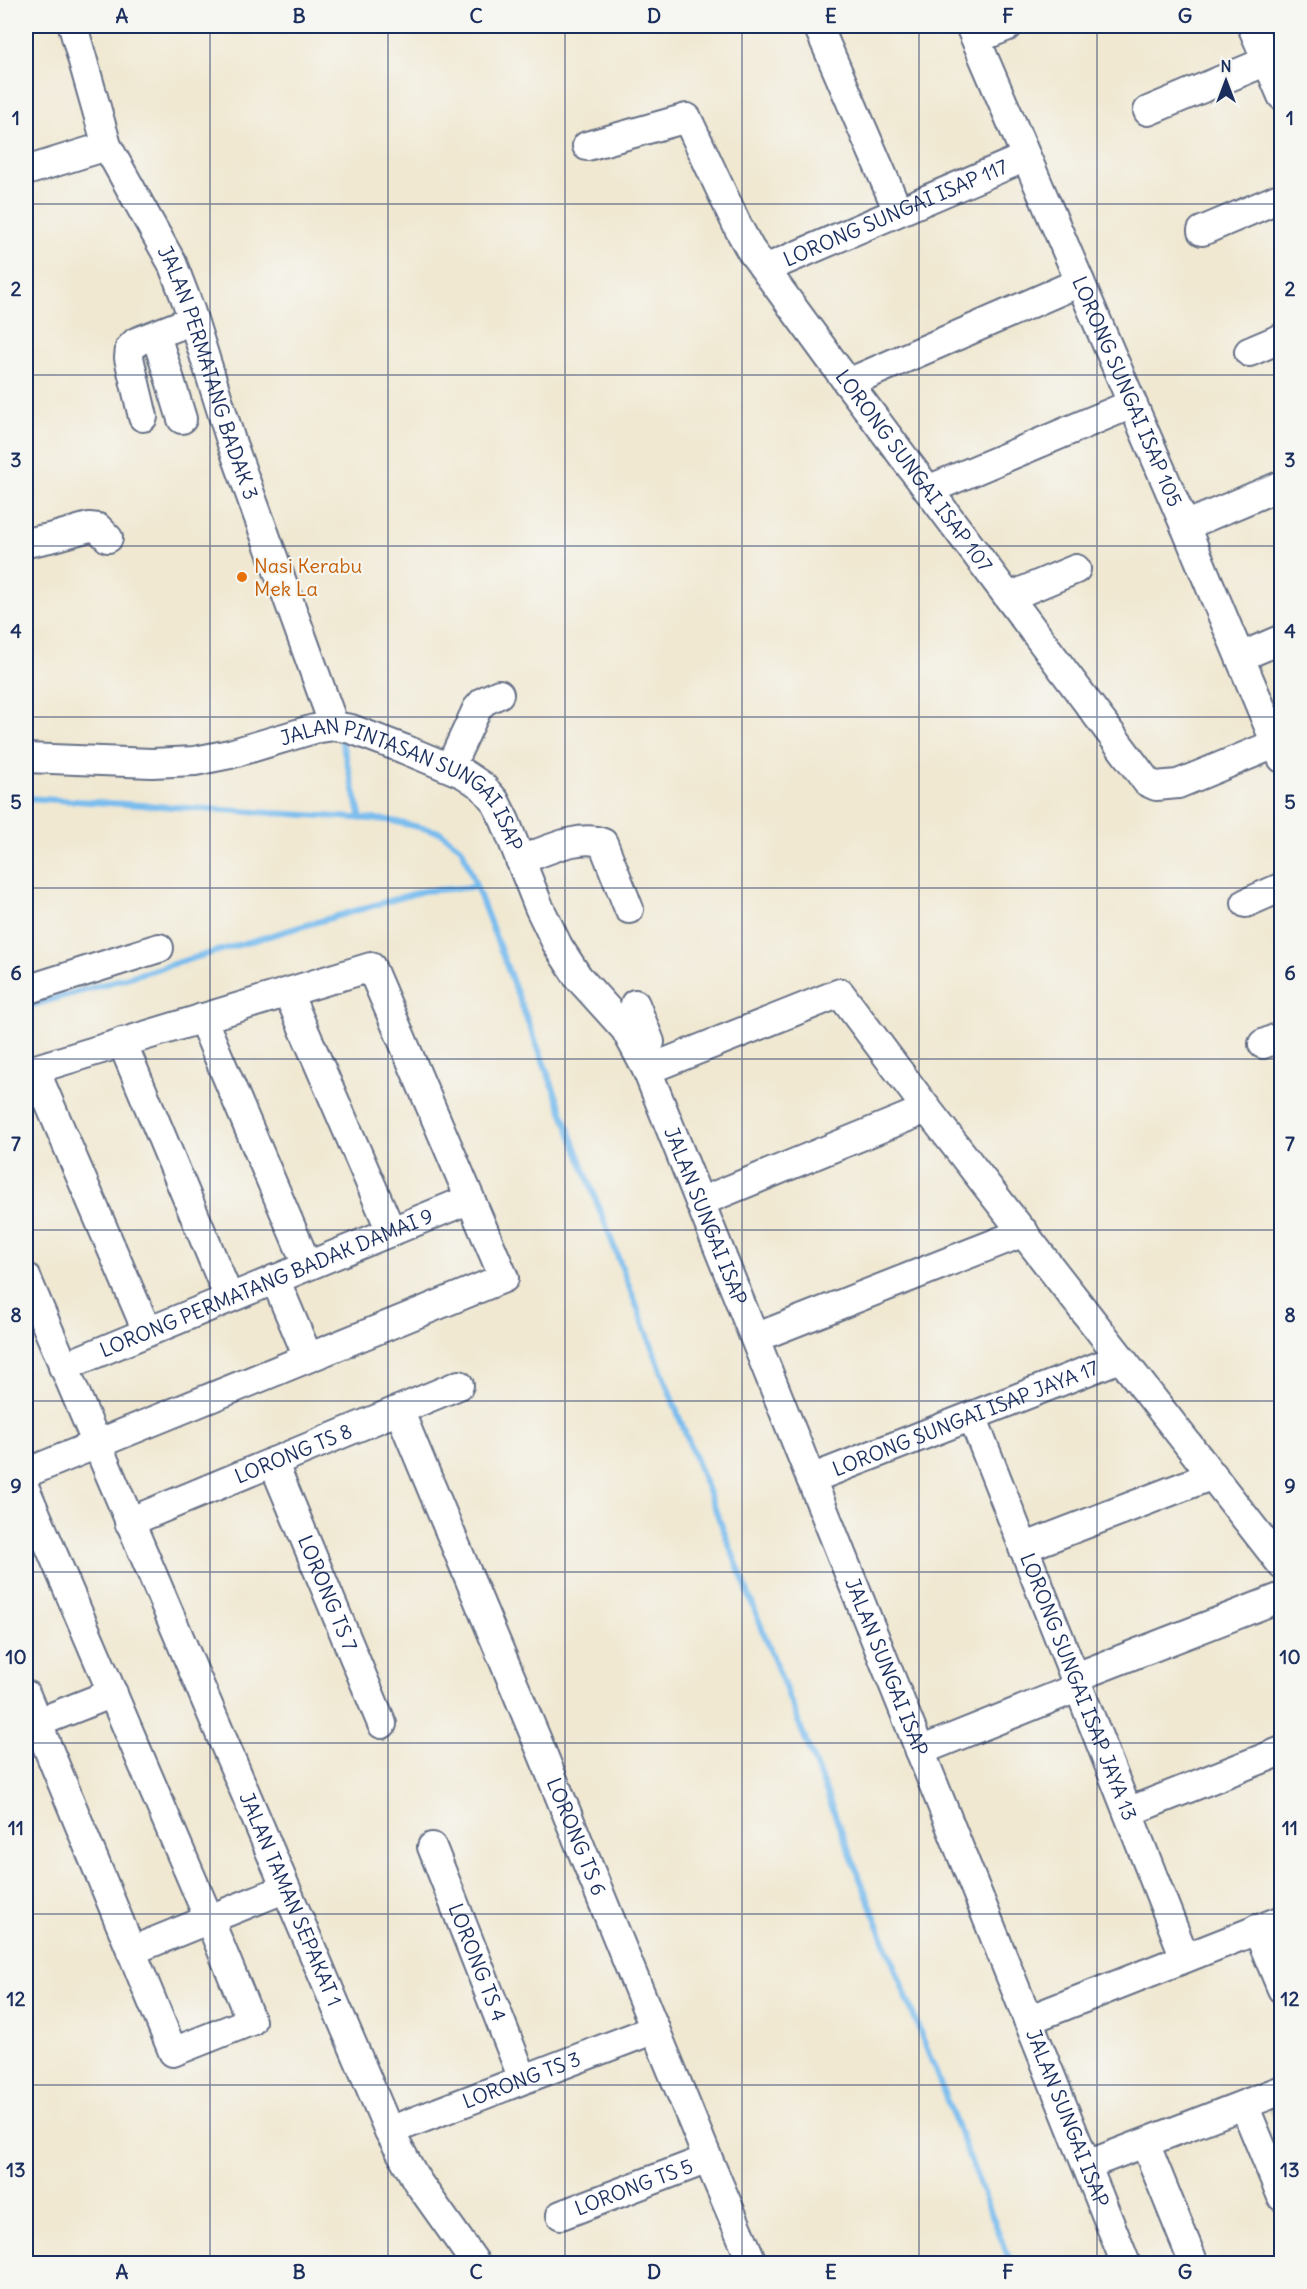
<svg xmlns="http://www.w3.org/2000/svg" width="1307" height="2289" viewBox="0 0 1307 2289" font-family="Delius,sans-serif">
	<rect width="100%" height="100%" fill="#f6f6f2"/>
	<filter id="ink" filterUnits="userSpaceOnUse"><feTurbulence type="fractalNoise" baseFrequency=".0167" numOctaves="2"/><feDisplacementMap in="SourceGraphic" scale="12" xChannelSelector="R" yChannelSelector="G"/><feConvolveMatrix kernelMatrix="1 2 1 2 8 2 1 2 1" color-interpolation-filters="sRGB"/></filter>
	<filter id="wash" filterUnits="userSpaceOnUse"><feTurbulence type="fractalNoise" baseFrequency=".008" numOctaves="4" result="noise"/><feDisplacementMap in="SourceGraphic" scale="24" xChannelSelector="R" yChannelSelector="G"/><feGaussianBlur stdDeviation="1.35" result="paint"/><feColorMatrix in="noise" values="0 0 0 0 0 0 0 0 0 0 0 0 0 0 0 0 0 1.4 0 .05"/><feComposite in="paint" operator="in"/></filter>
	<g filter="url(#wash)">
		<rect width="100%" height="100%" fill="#f0e8d1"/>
		<polygon fill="#a3cb76" stroke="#5f7d6a" stroke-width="1.5" points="1281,2097 1281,2135 1268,2102"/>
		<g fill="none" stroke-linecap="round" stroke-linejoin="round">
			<g stroke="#78bcee" stroke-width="6">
				<polyline points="340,735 361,818"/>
				<polyline points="26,798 388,820 440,832 462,849 674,1404 1011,2264"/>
				<polyline points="26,1007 423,891 476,887"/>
			</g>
		</g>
	</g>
	<g filter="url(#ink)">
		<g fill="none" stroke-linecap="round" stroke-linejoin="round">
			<g stroke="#667086" stroke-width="32">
				<g id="minor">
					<path id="s1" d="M 73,26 L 107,146 L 172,263 L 190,310 L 231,441 L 334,726"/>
					<polyline points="818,26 898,211"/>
					<path id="s2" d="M 970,26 L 1185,526 L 1282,758"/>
					<polyline points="1252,26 1282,96"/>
					<polyline points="976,39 1008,26"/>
					<polyline points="1148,111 1267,61"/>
					<path id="s3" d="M 587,146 L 687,118 L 738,227 L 750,249 L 848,383 L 1147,782 L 1156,786 L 1178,784 L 1275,744"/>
					<polyline points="26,171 107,146"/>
					<polyline points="1202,231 1282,197"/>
					<path id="s4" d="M 765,269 L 1026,157"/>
					<polyline points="156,335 182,419"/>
					<polyline points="1249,352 1282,338"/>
					<polyline points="848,383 1080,282"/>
					<polyline points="143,417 129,358 130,348 136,342 193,320"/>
					<polyline points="928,490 1132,404"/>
					<polyline points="1185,526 1282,485"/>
					<polyline points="26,543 54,537 89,527 98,528 108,538"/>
					<polyline points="1009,597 1076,569"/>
					<polyline points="1240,657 1282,639"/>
					<path id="s5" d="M 26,758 L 152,763 L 195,761 L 230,754 L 314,729 L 334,726 L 351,729 L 404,749 L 464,774 L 482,786 L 495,801 L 505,821 L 539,907 L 558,946 L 578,977 L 625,1029 L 647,1070 L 1126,2264"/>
					<polyline points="450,767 477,709 484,701 499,694"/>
					<path d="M 520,860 C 544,852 580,833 603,843 L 629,909"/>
					<polyline points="1246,903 1282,887"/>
					<polyline points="26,990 159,948"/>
					<polyline points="288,993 391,1231"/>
					<polyline points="635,1004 650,1042 647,1049"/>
					<polyline points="202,1018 307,1265"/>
					<polyline points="122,1042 229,1298"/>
					<polyline points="1263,1044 1282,1036"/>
					<polyline points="35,1070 147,1331"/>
					<polyline points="647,1070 840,993 927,1109 1282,1565"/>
					<polyline points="26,1072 371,967 504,1278 26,1473"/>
					<polyline points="700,1202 927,1109"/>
					<path id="s6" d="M 26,1277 L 389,2131 L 417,2181 L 476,2264"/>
					<polyline points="275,1279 308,1357"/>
					<polyline points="755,1338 1024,1232"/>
					<path id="s7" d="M 63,1367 L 470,1199"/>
					<path id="s8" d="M 399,1410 L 536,1738 L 708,2159 L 753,2264"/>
					<path id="s9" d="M 972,1416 L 1185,1958"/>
					<path id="s10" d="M 273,1462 L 382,1724"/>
					<path id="s11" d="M 811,1479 L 1120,1358"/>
					<polyline points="26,1491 209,1919 251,2021 173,2052 26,1695"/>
					<path id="s12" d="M 129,1522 L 459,1385"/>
					<polyline points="1023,1548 1213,1475"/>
					<polyline points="1076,1677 1282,1597"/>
					<polyline points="37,1723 113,1693"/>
					<polyline points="920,1751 1079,1687"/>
					<polyline points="1128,1812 1282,1751"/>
					<path id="s13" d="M 432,1847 L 523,2079"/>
					<polyline points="1257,1929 1282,1989"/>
					<polyline points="131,1951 284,1889"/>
					<polyline points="1028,2020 1282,1920"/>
					<polyline points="1244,2105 1282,2197"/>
					<path id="s14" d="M 389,2131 L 655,2029"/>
					<polyline points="1145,2143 1194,2264"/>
					<polyline points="1087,2165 1282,2090"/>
					<path id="s15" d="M 561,2215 L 708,2159"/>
				</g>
			</g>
			<use href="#minor" stroke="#fff" stroke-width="28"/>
		</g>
	</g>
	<path fill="none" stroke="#1b2f5e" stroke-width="1.5" stroke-opacity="0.55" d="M 210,26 L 210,2264M 388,26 L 388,2264M 565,26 L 565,2264M 742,26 L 742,2264M 919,26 L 919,2264M 1097,26 L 1097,2264M 26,204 L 1282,204M 26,375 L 1282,375M 26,546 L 1282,546M 26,717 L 1282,717M 26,888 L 1282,888M 26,1059 L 1282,1059M 26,1230 L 1282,1230M 26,1401 L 1282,1401M 26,1572 L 1282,1572M 26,1743 L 1282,1743M 26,1914 L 1282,1914M 26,2085 L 1282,2085"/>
	<circle fill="#e8710a" stroke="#f6f6f2" stroke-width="2" cx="242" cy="577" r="6"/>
	<g text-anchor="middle" stroke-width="4.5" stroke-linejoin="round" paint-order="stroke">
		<g font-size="20" fill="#1b2f5e" stroke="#f6f6f2">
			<text dy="7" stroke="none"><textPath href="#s4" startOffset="142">LORONG SUNGAI ISAP 117</textPath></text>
			<text dy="7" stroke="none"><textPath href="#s1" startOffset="374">JALAN PERMATANG BADAK 3</textPath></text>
			<text dy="7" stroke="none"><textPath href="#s2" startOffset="398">LORONG SUNGAI ISAP 105</textPath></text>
			<text dy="7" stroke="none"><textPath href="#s3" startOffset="525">LORONG SUNGAI ISAP 107</textPath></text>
			<text dy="7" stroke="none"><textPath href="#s5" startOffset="402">JALAN PINTASAN SUNGAI ISAP</textPath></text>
			<text dy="7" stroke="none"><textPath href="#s5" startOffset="962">JALAN SUNGAI ISAP</textPath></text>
			<text dy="7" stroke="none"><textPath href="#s7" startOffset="220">LORONG PERMATANG BADAK DAMAI 9</textPath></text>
			<text dy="7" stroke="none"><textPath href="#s11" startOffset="166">LORONG SUNGAI ISAP JAYA 17</textPath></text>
			<text dy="7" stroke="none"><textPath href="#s12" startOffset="178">LORONG TS 8</textPath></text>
			<text dy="7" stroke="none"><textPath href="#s10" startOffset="142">LORONG TS 7</textPath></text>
			<text dy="7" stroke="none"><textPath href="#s5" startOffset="1448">JALAN SUNGAI ISAP</textPath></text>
			<text dy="7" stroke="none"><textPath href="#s9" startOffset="291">LORONG SUNGAI ISAP JAYA 13</textPath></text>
			<text dy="7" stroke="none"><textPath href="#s8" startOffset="462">LORONG TS 6</textPath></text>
			<text dy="7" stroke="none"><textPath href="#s6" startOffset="676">JALAN TAMAN SEPAKAT 1</textPath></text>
			<text dy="7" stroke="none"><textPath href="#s13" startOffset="124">LORONG TS 4</textPath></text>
			<text dy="7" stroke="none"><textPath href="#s14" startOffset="142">LORONG TS 3</textPath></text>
			<text dy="7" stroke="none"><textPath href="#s5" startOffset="1934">JALAN SUNGAI ISAP</textPath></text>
			<text dy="7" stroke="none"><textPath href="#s15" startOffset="78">LORONG TS 5</textPath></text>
		</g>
		<g font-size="20" fill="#c56008" stroke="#f6f6f2" text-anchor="start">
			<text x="254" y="573">Nasi Kerabu<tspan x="254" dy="23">Mek La</tspan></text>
		</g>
	</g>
	<rect width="1307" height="2289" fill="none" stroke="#f6f6f2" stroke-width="66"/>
	<g transform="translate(1226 81)" stroke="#f6f6f2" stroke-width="4.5" paint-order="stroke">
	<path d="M0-4.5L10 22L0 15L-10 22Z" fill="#1b2f5e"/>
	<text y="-9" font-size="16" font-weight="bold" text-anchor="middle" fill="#1b2f5e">N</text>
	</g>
	<rect x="33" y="33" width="1241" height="2223" fill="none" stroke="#1b2f5e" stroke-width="2"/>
	<g font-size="20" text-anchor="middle" font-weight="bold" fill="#1b2f5e">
		<text x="122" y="23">A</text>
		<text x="299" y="23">B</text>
		<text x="476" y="23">C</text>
		<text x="654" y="23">D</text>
		<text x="831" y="23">E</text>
		<text x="1008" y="23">F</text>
		<text x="1185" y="23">G</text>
		<text x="16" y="125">1</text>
		<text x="1290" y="125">1</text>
		<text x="16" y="296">2</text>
		<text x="1290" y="296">2</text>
		<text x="16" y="467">3</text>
		<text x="1290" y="467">3</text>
		<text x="16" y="638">4</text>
		<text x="1290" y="638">4</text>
		<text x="16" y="809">5</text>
		<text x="1290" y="809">5</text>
		<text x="16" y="980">6</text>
		<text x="1290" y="980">6</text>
		<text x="16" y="1151">7</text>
		<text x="1290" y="1151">7</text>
		<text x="16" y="1322">8</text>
		<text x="1290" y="1322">8</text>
		<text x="16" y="1493">9</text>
		<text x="1290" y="1493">9</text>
		<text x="16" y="1664">10</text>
		<text x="1290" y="1664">10</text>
		<text x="16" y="1835">11</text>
		<text x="1290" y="1835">11</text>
		<text x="16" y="2006">12</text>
		<text x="1290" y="2006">12</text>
		<text x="16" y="2177">13</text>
		<text x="1290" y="2177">13</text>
		<text x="122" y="2279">A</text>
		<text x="299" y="2279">B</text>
		<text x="476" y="2279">C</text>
		<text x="654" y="2279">D</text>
		<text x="831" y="2279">E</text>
		<text x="1008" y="2279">F</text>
		<text x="1185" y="2279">G</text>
	</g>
</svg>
